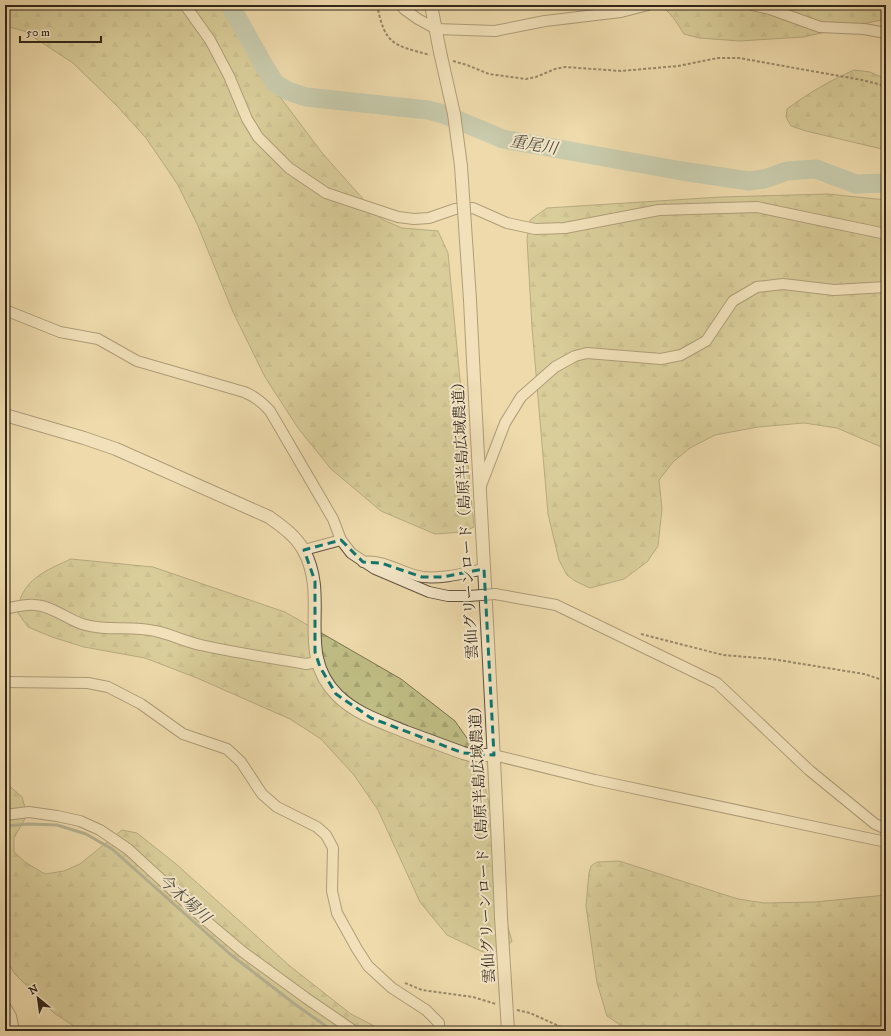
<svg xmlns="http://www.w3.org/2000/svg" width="891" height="1036" viewBox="0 0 891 1036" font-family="'IM FELL DW Pica','Noto Serif JP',serif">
	<defs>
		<pattern id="forest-firs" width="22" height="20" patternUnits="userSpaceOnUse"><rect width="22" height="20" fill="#bfbd84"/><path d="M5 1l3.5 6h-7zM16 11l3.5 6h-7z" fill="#a5a271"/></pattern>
	</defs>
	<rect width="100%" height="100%" fill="#eedaac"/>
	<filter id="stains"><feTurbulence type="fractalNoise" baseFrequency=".005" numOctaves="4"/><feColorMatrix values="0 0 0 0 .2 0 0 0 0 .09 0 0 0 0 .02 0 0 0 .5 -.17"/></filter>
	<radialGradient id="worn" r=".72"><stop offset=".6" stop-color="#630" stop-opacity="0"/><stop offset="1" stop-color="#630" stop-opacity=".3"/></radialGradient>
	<g fill="url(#forest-firs)" stroke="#78724e">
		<polygon points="5,5 222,5 268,81 323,154 381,219 402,228 438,231 448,253 474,527 463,532 435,534 381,511 331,469 298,428 265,377 233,312 198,226 178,185 146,138 117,106 73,63 24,31 5,26"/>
		<path d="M 659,5 L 886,5 L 886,19 L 803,37 L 740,41 L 699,38 L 684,34 C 677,23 670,11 659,5 Z"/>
		<path d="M 854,70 L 870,72 L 886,79 L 886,150 L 806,131 L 791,126 L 786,117 L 787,109 C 807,94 831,80 854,70 Z"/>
		<polygon points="828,194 886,200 886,449 837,428 804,423 758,427 715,435 690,448 673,462 659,480 662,509 658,546 647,562 624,579 590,588 575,581 567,575 559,560 548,514 532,327 527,239 530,220 547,208 721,197"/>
		<path d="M 71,559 L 153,567 L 285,612 L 401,679 L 455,721 L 478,754 L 501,858 L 506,921 L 512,941 L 504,950 L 485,953 L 447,935 L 420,902 L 378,810 L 354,775 L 321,739 L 290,719 L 197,678 L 145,658 L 84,647 L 52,637 L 28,627 L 18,613 C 19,608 19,601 21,597 C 30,576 51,568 71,559 Z"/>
		<polygon points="5,782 22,797 27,815 14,838 14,852 25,862 45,874 64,871 80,864 122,830 137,833 176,864 291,967 351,1014 384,1031 81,1031 54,1013 14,973 5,958"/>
		<polygon points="619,861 738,899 764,903 815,902 886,895 886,1031 637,1031 623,1027 607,1016 597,983 586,906 589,873 591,866 597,862"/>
	</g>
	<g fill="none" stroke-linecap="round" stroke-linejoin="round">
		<polyline stroke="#717f73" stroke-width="3" points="5,826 29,824 57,825 86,834 112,849 230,954 296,1005 333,1031"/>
		<polyline stroke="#9bbab0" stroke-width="19" points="230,5 266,69 275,83 288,91 306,97 428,110 443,114 503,139 682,171 749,181 764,179 787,171 816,169 856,184 886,183"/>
		<g stroke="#61533d" stroke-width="12">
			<g id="minor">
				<polyline points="185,5 210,40 229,76 247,119 258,137 289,168 326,193 398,217 414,219 429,218 455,209 473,208 507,223 535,229 565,228 659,210 757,207 886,234"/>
				<polyline points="401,5 404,9 418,19 436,29 495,31 545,21 621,12 648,5"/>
				<polyline points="752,5 770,9 820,27 864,29 886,33"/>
				<path d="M 5,310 L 60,332 L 98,339 L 137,361 L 244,392 C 255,396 262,402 270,411 L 333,519 L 341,540 L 351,553 L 375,569 L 429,592 L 448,596 L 469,596"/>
				<polyline points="480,488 505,423 521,397 555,367 575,356 587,353 661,359 681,355 706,341 733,301 757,287 783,284 834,290 886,287"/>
				<polyline points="304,550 341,540"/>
				<path d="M 363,562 C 385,559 402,574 423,577 C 444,579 464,573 484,569"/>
				<polyline points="495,594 556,605 717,683 809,770 875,824 886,829"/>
				<path d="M 5,609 C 15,607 25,604 35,605 C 52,606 67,619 82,624 C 106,632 131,625 155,631 C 171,634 185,642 201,645 C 236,653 271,658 306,664 L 318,662"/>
				<polyline points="5,682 88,683 108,687 141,704 183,734 227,749 241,762 262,794 277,807 317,827 326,835 333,848 332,891 337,913 357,949 368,966 392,988 426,1010 439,1023 438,1031"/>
				<polyline points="494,755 595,780 886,842"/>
				<polyline points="5,815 29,812 57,816 80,821 100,830 128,849 204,919 243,952 306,998 354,1031"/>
				<polyline points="5,1006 11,1016 14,1031"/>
			</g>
		</g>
		<g stroke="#61533d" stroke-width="14">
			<g id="tertiary">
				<polyline points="431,5 440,52"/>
				<path d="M 470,300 C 480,506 493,711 501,917"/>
				<path d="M 5,415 L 84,438 L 116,449 L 269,517 C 283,527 296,536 304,551 C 330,599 295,653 337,695 C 356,714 382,722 406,732 C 425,739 444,746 463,753 L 470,755 L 494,755"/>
			</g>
		</g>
		<g stroke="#322618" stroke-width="2" stroke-dasharray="3 2" stroke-linecap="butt">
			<path d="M 377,5 C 385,45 393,45 430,55"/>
			<polyline points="453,61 467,65 489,74 526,79 536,77 555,69 565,67 621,71 678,66 718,58 739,58 862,80 886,86"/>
			<polyline points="641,634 723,655 772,659 864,674 886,681"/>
			<polyline points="405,983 422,990 473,997 496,1004"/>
			<polyline points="517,1010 530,1013 570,1031"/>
		</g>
		<use href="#minor" stroke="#f4e7c9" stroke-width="10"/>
		<use href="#tertiary" stroke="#f4e7c9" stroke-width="12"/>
		<g stroke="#61533d" stroke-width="12" stroke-linecap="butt">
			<polyline id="minor-bridge" points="469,596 495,594"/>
		</g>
		<g stroke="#61533d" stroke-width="14" stroke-linecap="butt">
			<g id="tertiary-bridge">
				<polyline points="440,52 454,114 461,166 470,300"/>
				<polyline points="501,917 508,1031"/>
			</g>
		</g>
		<use href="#minor-bridge" stroke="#f4e7c9" stroke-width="10"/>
		<use href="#tertiary-bridge" stroke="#f4e7c9" stroke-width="12"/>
	</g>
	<path d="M0 0H891V1036H0ZM 341,540 L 363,562 L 381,563 L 422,577 L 443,577 L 484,569 L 494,755 L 463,753 L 371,718 L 336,694 L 320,667 L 315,652 L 315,581 L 304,550 Z" fill="#eedaac" fill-opacity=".55" fill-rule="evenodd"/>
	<path fill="none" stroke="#0f766e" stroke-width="3" stroke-dasharray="8 5" stroke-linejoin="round" d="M 341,540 L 363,562 L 381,563 L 422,577 L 443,577 L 484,569 L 494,755 L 463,753 L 371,718 L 336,694 L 320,667 L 315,652 L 315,581 L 304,550 Z"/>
	<g text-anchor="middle" stroke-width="4" stroke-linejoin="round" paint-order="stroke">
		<g font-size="15" fill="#322618" stroke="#f4e7c9">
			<text transform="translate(465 517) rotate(-93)" y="5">雲仙グリーンロード（島原半島広域農道）</text>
			<text transform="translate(482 841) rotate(-93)" y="5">雲仙グリーンロード（島原半島広域農道）</text>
		</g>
		<g font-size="16" font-style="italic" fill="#4c4b3e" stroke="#f4e7c9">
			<text transform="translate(534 144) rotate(10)" y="6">重尾川</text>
			<text transform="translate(185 898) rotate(42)" y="6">今木場川</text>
		</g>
	</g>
	<rect width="891" height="1036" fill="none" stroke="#eedaac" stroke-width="20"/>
	<rect x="6" y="6" width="879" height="1024" fill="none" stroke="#322618" stroke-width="2"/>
	<rect x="10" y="10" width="871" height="1016" fill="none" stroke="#322618"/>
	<g transform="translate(38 998) rotate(331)" stroke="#f4e7c9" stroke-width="3" paint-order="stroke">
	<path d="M0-3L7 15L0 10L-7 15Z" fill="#322618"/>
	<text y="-6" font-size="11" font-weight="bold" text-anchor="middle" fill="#322618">N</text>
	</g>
	<path d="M20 36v6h81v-6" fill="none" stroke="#322618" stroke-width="2"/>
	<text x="26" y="36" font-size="12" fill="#322618" stroke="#f4e7c9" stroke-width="3" paint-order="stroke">50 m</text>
	<rect width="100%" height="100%" filter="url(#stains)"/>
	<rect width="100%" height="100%" fill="url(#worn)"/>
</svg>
